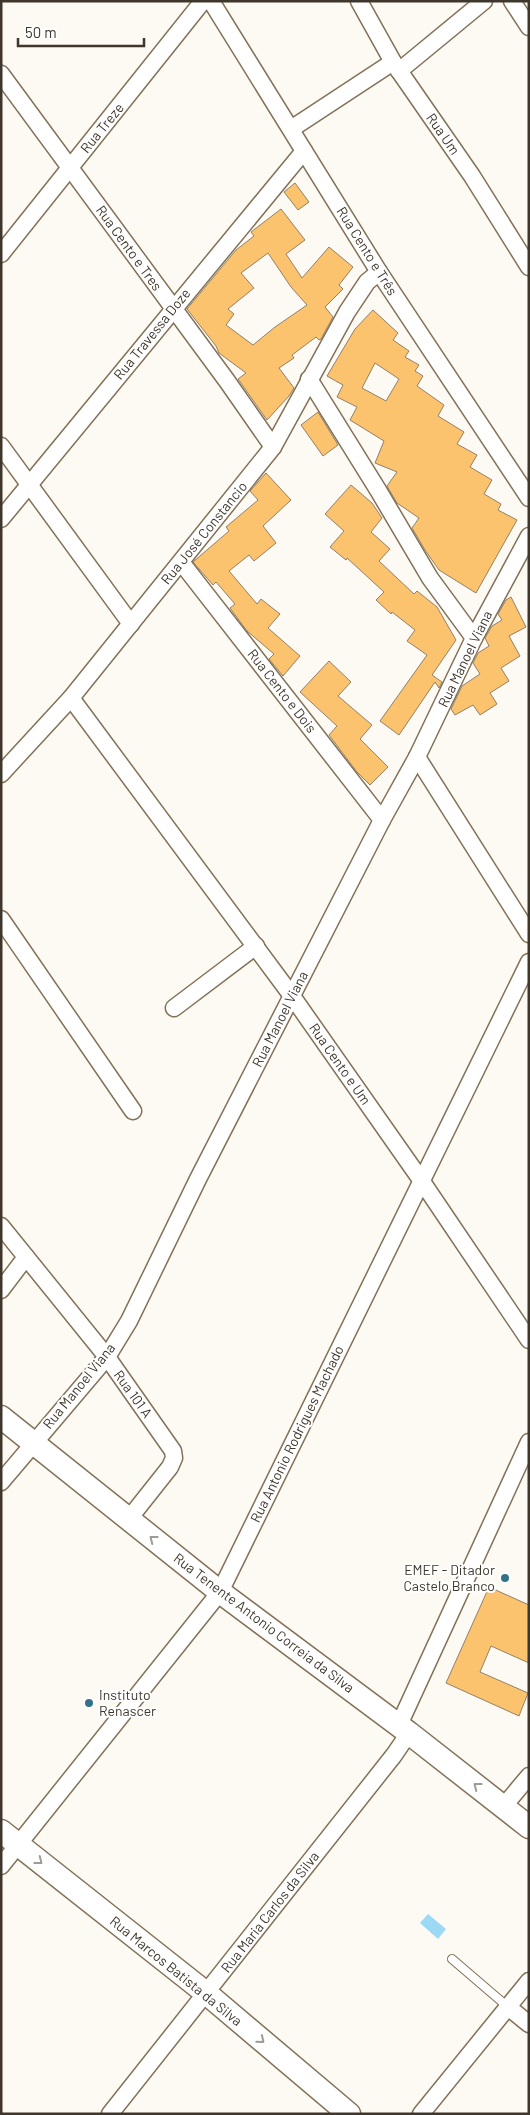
<svg xmlns="http://www.w3.org/2000/svg" width="530" height="2115" viewBox="0 0 530 2115" font-family="Barlow,sans-serif">
	<rect width="100%" height="100%" fill="#fdf9f3"/>
	<polygon fill="#9bd9f4" points="428,1914 446,1929 438,1939 420,1923"/>
	<g fill="#fcc36f" stroke="#938067" fill-rule="evenodd">
		<polygon points="295,183 309,202 298,210 284,192"/>
		<path d="M 281,209 L 305,240 L 286,254 L 302,278 L 329,247 L 353,267 L 339,285 L 343,289 L 325,307 L 333,317 L 321,339 L 319,340 L 316,337 L 292,355 L 294,358 L 279,368 L 294,388 L 289,396 L 267,420 L 238,379 L 246,373 L 219,353 L 216,346 L 187,309 L 236,250 L 254,236 L 251,232 ZM 268,253 L 291,287 L 307,305 L 275,327 L 253,345 L 226,325 L 234,314 L 228,309 L 254,288 L 241,273 Z"/>
		<path d="M 373,310 L 398,333 L 393,340 L 409,351 L 405,357 L 419,365 L 415,371 L 423,376 L 417,386 L 444,405 L 438,416 L 464,432 L 457,444 L 477,455 L 470,467 L 492,480 L 484,494 L 501,504 L 498,510 L 517,520 L 476,593 L 439,570 L 425,550 L 412,528 L 419,518 L 397,503 L 387,486 L 397,472 L 375,463 L 384,441 L 350,420 L 357,407 L 337,397 L 343,385 L 327,376 L 355,329 ZM 375,363 L 399,379 L 386,401 L 362,388 Z"/>
		<polygon points="318,412 338,445 323,456 301,425"/>
		<polygon points="266,473 291,500 263,526 276,543 254,561 249,555 229,571 257,604 261,599 280,614 268,628 300,656 283,676 269,659 274,654 247,631 230,608 235,604 216,582 213,585 193,562 229,531 226,527 258,500 250,491"/>
		<polygon points="351,485 372,503 382,518 371,532 390,549 379,561 414,594 417,591 437,607 456,640 432,675 442,682 439,688 435,682 399,735 380,721 427,655 407,641 415,630 392,612 391,614 376,600 384,592 347,558 346,560 330,547 344,531 325,514"/>
		<polygon points="511,597 526,627 509,636 520,656 501,668 509,681 490,693 497,704 480,715 473,705 455,715 451,709 462,686 480,674 473,663 478,653 489,646 485,638 492,626 502,620 498,614 506,600"/>
		<polygon points="329,661 351,682 338,696 372,725 360,739 388,767 370,785 357,772 329,735 337,726 300,692"/>
		<polygon points="489,1587 529,1605 529,1663 491,1646 480,1672 528,1693 519,1716 446,1683"/>
	</g>
	<g fill="none" stroke-linecap="round" stroke-linejoin="round">
		<g stroke="#837158" stroke-width="10">
			<polyline id="service" points="452,1959 508,2007"/>
		</g>
		<g stroke="#837158" stroke-width="19">
			<g id="minor">
				<polyline points="211,1 379,272 529,498"/>
				<polyline points="359,1 393,62 472,176 529,267"/>
				<polyline points="512,1 529,27"/>
				<polyline points="399,71 484,1"/>
				<polyline points="1,74 227,381 273,447"/>
				<polyline points="291,129 393,62"/>
				<polyline points="1,254 203,1"/>
				<polyline points="309,379 378,490 430,578 474,638"/>
				<polyline points="1,446 131,624"/>
				<polyline points="1,519 304,151"/>
				<polyline points="181,562 382,820"/>
				<polyline points="71,698 292,996 421,1180 529,1340"/>
				<polyline points="417,757 529,934"/>
				<polyline points="1,774 71,698 273,447 347,312 367,282 379,272"/>
				<polyline points="1,919 133,1111"/>
				<polyline points="174,1008 256,946"/>
				<polyline points="1,1226 107,1357 173,1451 174,1458 170,1467 128,1520"/>
				<polyline points="1,1290 26,1257"/>
				<polyline points="1,1482 107,1357 129,1321 198,1179 382,820 417,757 474,638 529,536"/>
				<polyline points="399,1725 529,1442"/>
				<polyline points="504,1806 529,1776"/>
				<polyline points="1,1866 220,1592 529,962"/>
				<polyline points="508,2007 529,2024"/>
				<polyline points="110,2114 394,1755 409,1733"/>
				<polyline points="421,2114 529,1981"/>
			</g>
		</g>
		<g stroke="#837158" stroke-width="25">
			<g id="secondary">
				<polyline points="1,1417 220,1592 409,1733 529,1827"/>
				<polyline points="1,1831 206,1993 349,2114"/>
			</g>
		</g>
		<use href="#service" stroke="#fff" stroke-width="8"/>
		<use href="#minor" stroke="#fff" stroke-width="16"/>
		<use href="#secondary" stroke="#fff" stroke-width="22"/>
	</g>
	<defs><path id="oneway-chevron" d="M-2-3.5L2.5 0L-2 3.5" fill="none" stroke-width="1.6" stroke-linecap="round" stroke-linejoin="round" transform="scale(1.25)"/></defs>
	<g stroke="#9f9b96">
		<use href="#oneway-chevron" transform="translate(153 1539) rotate(-142)"/>
		<use href="#oneway-chevron" transform="translate(477 1786) rotate(-142)"/>
		<use href="#oneway-chevron" transform="translate(39 1861) rotate(38)"/>
		<use href="#oneway-chevron" transform="translate(261 2040) rotate(40)"/>
	</g>
	<g fill="#357188" stroke="#fff" stroke-width="2">
		<circle cx="505" cy="1578" r="5"/>
		<circle cx="89" cy="1703" r="5"/>
	</g>
	<g text-anchor="middle" stroke-width="4" stroke-linejoin="round" paint-order="stroke">
		<g font-size="14" fill="#3f372c" stroke="#fff">
			<text transform="translate(102 128) rotate(-51)" y="5">Rua Treze</text>
			<text transform="translate(443 134) rotate(55)" y="5">Rua Um</text>
			<text transform="translate(129 248) rotate(54)" y="5">Rua Cento e Tres</text>
			<text transform="translate(367 251) rotate(58)" y="5">Rua Cento e Três</text>
			<text transform="translate(152 334) rotate(-51)" y="5">Rua Travessa Doze</text>
			<text transform="translate(204 533) rotate(-51)" y="5">Rua José Constancio</text>
			<text transform="translate(465 659) rotate(-64)" y="5">Rua Manoel Viana</text>
			<text transform="translate(282 691) rotate(52)" y="5">Rua Cento e Dois</text>
			<text transform="translate(280 1019) rotate(-63)" y="5">Rua Manoel Viana</text>
			<text transform="translate(340 1064) rotate(55)" y="5">Rua Cento e Um</text>
			<text transform="translate(79 1386) rotate(-51)" y="5">Rua Manoel Viana</text>
			<text transform="translate(133 1394) rotate(54)" y="5">Rua 101 A</text>
			<text transform="translate(297 1434) rotate(-64)" y="5">Rua Antonio Rodrigues Machado</text>
			<text transform="translate(264 1623) rotate(37)" y="5">Rua Tenente Antonio Correia da Silva</text>
			<text transform="translate(270 1912) rotate(-52)" y="5">Rua Maria Carlos da Silva</text>
			<text transform="translate(176 1971) rotate(39)" y="5">Rua Marcos Batista da Silva</text>
		</g>
		<g font-size="14" fill="#3f372c" stroke="#fff" text-anchor="end">
			<text x="495" y="1575">EMEF - Ditador<tspan x="495" dy="16">Castelo Branco</tspan></text>
			<text x="99" y="1700" text-anchor="start">Instituto<tspan x="99" dy="16">Renascer</tspan></text>
		</g>
	</g>
	<rect width="530" height="2115" fill="none" stroke="#3f372c" stroke-width="5"/>
	<path d="M18 38v8h126v-8" fill="none" stroke="#3f372c" stroke-width="2.5"/>
	<text x="25" y="38" font-size="15" fill="#3f372c" stroke="#ffffff" stroke-width="4" paint-order="stroke">50 m</text>
</svg>
